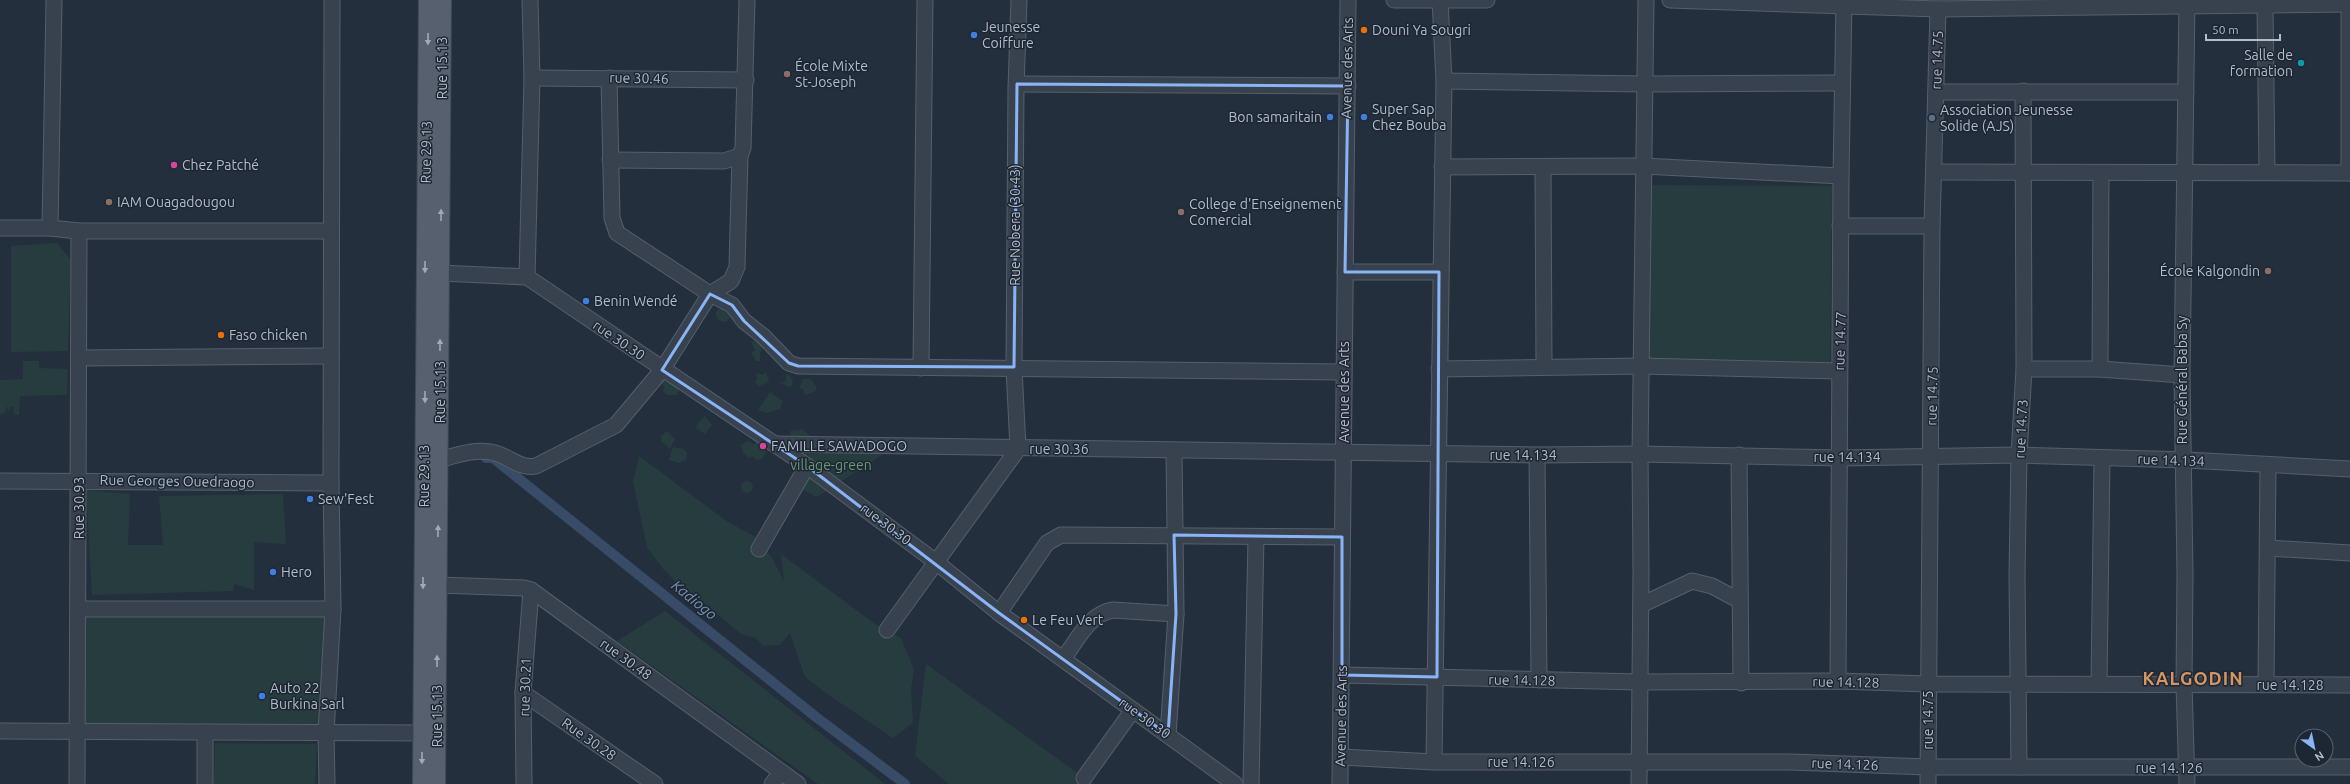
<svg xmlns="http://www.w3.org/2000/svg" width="2350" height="784" viewBox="0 0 2350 784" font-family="Ubuntu,sans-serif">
	<rect width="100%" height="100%" fill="#242f3e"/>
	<g fill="#263c3f">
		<polygon points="1652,185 1832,186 1830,364 1649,362"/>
		<polygon points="57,243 71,260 68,351 11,352 11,246"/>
		<polygon points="725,303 733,314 726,322 719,321 715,314 719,307"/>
		<polygon points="759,338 767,346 760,352 760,361 756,361 751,353 755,350 751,342"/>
		<polygon points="23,361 39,361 39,368 68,369 67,395 20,396 19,415 14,415 13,406 10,407 10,413 7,406 5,413 0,415 0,380 23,379"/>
		<polygon points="766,372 769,382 759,386 755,382 758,378 755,375 757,373 762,375"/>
		<polygon points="787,373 793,380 792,386 788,387 779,382 785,382"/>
		<polygon points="803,379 811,379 816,387 816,391 805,395 803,389 799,388"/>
		<polygon points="663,380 680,387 677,395 667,395 663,392 664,387 661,382"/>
		<polygon points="770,392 783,401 780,409 767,413 758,410"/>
		<polygon points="705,416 712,425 705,434 696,428 697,424"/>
		<polygon points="801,428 809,435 807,440 792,439 790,431 800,430"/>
		<polygon points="667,431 675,439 670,449 661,441 661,436"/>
		<polygon points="747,441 754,444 757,442 762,445 761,448 766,451 763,458 757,460 752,456 749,458 742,452 743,450 740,446"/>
		<polygon points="673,447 684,449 687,453 686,460 679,463 669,460"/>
		<polygon points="787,447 888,451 817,497 797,487 813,465"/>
		<polygon points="639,456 728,522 754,536 771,556 784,581 781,554 875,624 901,638 914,669 911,689 913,723 893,738 830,696 805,677 790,633 780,645 763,646 756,638 741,634 708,606 685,591 663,569 647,547 633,482"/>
		<circle cx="747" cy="487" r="6"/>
		<polygon points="86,490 130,494 128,545 163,545 159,496 283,494 286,544 254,542 254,590 234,584 233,591 92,595"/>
		<polygon points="82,609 331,609 323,729 77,728"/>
		<polygon points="665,611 885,784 818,784 617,641"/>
		<polygon points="926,664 1076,772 1094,784 949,784 915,756"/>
		<polygon points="215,743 317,744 315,784 214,784"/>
	</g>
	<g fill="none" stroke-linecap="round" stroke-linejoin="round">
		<polyline stroke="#394c67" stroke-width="10" points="486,458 493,458 816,717 905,784"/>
		<g stroke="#565f6c" stroke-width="17">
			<g id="minor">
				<polyline points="1394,0 1487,0"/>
				<polyline points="1670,0 1938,9 2350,4"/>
				<polyline points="2187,0 2182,375 2185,574 2184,685 2187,784"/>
				<polyline points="2265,5 2267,172"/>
				<polyline points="532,78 746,80"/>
				<polyline points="609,78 612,218 617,233 710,294 732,305 744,321 763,336 789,363 798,366 1344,372"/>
				<polyline points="1444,81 1645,84 1842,83"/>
				<polyline points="1017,84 1348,86"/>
				<polyline points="1936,92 2186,92"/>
				<polyline points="610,160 724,161 740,156"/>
				<polyline points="1442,167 1643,166 1841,176"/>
				<polyline points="1543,167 1544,367"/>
				<polyline points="1935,172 2350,173"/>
				<polyline points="2349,173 2349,4"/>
				<polyline points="1840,226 1932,226"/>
				<polyline points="0,228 50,228 79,231 330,231"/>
				<polyline points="50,228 54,0"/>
				<polyline points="1345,272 1439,272"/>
				<polyline points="441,273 527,277"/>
				<polyline points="527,277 807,466 936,562 999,613 1235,784"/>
				<polyline points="527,277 532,78 530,0"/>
				<polyline points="80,358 331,356"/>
				<polyline points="921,368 925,0"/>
				<polyline points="1439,369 1642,366 1839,371"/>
				<polyline points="2024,369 2100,369 2182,375"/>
				<polyline points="2100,369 2101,173"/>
				<polyline points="774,444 1537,455 1640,454 1840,458 2019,455 2187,460 2350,469"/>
				<polyline points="1537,455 1539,680"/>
				<polyline points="1739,455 1741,683"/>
				<path d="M 439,460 C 457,455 476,448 495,453 C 510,457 520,469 536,466 L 616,425 L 662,370 L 710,294 L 731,281 L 737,267 L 740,156 L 743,148 L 747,0"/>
				<polyline points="0,481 331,483"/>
				<polyline points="2269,548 2350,553"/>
				<polyline points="759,549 807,466"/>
				<polyline points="437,585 524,588 531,590 798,784"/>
				<polyline points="1641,605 1692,581 1712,586 1740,601"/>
				<polyline points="79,609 333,609"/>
				<polyline points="999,613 1047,543 1061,535 1342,537"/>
				<polyline points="887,630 1018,449 1014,367 1016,88 1019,0"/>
				<path d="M 1064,658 C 1077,640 1090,613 1113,610 L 1176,614"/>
				<polyline points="1342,675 1640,682 1838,681 1928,684 2350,685"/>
				<polyline points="1838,681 1841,176 1844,0"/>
				<polyline points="2099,684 2102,458"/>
				<polyline points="2266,684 2268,465"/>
				<polyline points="523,693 655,784"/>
				<polyline points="0,731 433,733"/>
				<polyline points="205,732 205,784"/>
				<polyline points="1168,735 1176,614 1174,450"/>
				<polyline points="1341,757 1434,762 1790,762 1928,767 2350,767"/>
				<polyline points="1434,762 1444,81 1440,0"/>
				<polyline points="2019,767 2017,576 2019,455 2024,369 2023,91"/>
				<polyline points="1084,778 1133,710"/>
				<polyline points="77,784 79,231"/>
				<polyline points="327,784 326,733 333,609 331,483 332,0"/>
				<polyline points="524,784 523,693 531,590"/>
				<polyline points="772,784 781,772"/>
				<polyline points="1251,784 1256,537"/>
				<polyline points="1340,784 1348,0"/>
				<polyline points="1639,784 1641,572 1640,454 1646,0"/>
				<polyline points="1928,784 1932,226 1938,9"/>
			</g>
		</g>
		<g stroke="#414a57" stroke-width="20">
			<g id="major">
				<polyline points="422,784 428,0"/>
				<polyline points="436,784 442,0"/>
			</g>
		</g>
		<use href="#minor" stroke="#38414e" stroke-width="15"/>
		<use href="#major" stroke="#56606e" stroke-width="18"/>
	</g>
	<defs><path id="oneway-solid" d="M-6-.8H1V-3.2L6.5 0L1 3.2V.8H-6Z"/></defs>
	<g fill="#a1aab7">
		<use href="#oneway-solid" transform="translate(428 39) rotate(91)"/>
		<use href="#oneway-solid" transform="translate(441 215) rotate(-90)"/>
		<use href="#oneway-solid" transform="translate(425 267) rotate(90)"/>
		<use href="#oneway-solid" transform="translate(440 345) rotate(-90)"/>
		<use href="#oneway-solid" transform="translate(425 397) rotate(90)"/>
		<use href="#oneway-solid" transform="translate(438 531) rotate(-89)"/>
		<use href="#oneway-solid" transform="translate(423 583) rotate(90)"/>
		<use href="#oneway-solid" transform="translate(437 661) rotate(-90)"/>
		<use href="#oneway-solid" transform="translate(422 758) rotate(90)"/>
	</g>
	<path fill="none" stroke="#8ab4f8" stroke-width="3" stroke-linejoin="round" d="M 1017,84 L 1348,86 L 1345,272 L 1439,272 L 1437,677 L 1342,675 L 1342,537 L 1174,535 L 1176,614 L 1168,735 L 999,613 L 807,466 L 662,370 L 710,294 L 732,305 L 744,321 L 789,363 L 798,366 L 1014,367 Z"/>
	<g fill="#e8710a" stroke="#1d2633" stroke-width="1.5">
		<circle cx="1364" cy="30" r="4"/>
		<circle cx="221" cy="335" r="4"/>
		<circle cx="1024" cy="620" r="4"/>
	</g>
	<g fill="#3f7fe0" stroke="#1d2633" stroke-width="1.5">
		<circle cx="974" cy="35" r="4"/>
		<circle cx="1330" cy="117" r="4"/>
		<circle cx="1364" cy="117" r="4"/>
		<circle cx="586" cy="301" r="4"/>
		<circle cx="310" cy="499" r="4"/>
		<circle cx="273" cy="572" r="4"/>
		<circle cx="262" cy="696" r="4"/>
	</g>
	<circle fill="#0f9aa8" stroke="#1d2633" stroke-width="1.5" cx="2301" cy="63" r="4"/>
	<g fill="#8d6e63" stroke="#1d2633" stroke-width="1.5">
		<circle cx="787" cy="74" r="4"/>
		<circle cx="109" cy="202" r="4"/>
		<circle cx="1181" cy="212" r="4"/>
		<circle cx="2268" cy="271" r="4"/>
	</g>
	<circle fill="#5c6f8a" stroke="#1d2633" stroke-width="1.5" cx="1932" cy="118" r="4"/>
	<g fill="#d1479c" stroke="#1d2633" stroke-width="1.5">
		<circle cx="174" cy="165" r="4"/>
		<circle cx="763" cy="446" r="4"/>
	</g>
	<g text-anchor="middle" stroke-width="3" stroke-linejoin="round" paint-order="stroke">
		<g font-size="14" fill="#b4bcc9" stroke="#1d2633" text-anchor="start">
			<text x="982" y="32">Jeunesse<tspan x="982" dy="16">Coiffure</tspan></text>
			<text x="1372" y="35">Douni Ya Sougri</text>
			<text x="2293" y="60" text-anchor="end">Salle de<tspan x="2293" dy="16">formation</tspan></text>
			<text x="795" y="71">École Mixte<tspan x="795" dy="16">St-Joseph</tspan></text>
			<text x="1372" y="114">Super Sap<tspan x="1372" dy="16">Chez Bouba</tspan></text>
			<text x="1940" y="115">Association Jeunesse<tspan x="1940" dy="16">Solide (AJS)</tspan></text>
			<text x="1322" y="122" text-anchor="end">Bon samaritain</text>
			<text x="182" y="170">Chez Patché</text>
			<text x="117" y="207">IAM Ouagadougou</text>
			<text x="1189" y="209">College d'Enseignement<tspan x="1189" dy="16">Comercial</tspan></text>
			<text x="2260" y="276" text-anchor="end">École Kalgondin</text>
			<text x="594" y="306">Benin Wendé</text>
			<text x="229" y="340">Faso chicken</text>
			<text x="771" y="451">FAMILLE SAWADOGO</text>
			<text x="318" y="504">Sew'Fest</text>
			<text x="281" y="577">Hero</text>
			<text x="1032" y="625">Le Feu Vert</text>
			<text x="270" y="693">Auto 22<tspan x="270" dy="16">Burkina Sarl</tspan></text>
		</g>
		<g font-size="14" fill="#b4bcc9" stroke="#1d2633">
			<text transform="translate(1937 60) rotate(-88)" y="5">rue 14.75</text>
			<text transform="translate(442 68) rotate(-90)" y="5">Rue 15.13</text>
			<text transform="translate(1347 68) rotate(-89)" y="5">Avenue des Arts</text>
			<text transform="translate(639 78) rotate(1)" y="5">rue 30.46</text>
			<text transform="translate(426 152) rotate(-89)" y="5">Rue 29.13</text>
			<text transform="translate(1015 225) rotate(-90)" y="5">Rue Nobera (30.43)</text>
			<text transform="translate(619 340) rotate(34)" y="5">rue 30.30</text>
			<text transform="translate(1840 341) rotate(-88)" y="5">rue 14.77</text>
			<text transform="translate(2182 380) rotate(-90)" y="5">Rue Général Baba Sy</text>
			<text transform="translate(440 392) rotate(-90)" y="5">Rue 15.13</text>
			<text transform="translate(1344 392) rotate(-90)" y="5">Avenue des Arts</text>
			<text transform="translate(1932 396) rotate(-89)" y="5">rue 14.75</text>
			<text transform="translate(2021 429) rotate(-87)" y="5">rue 14.73</text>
			<text x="1059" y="454">rue 30.36</text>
			<text x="1523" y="460">rue 14.134</text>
			<text x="1847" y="462">rue 14.134</text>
			<text transform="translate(2171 460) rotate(2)" y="5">rue 14.134</text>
			<text transform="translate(424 476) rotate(-90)" y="5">Rue 29.13</text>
			<text transform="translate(177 481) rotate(1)" y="5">Rue Georges Ouedraogo</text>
			<text transform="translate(79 508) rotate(-90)" y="5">Rue 30.93</text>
			<text transform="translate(886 524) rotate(37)" y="5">rue 30.30</text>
			<text transform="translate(626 659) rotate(36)" y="5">rue 30.48</text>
			<text transform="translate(1522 680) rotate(1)" y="5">rue 14.128</text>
			<text transform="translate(1846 682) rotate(1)" y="5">rue 14.128</text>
			<text x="2290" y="690">rue 14.128</text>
			<text transform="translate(525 687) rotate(-88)" y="5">rue 30.21</text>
			<text transform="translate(437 716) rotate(-90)" y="5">Rue 15.13</text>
			<text transform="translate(1341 716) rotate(-89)" y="5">Avenue des Arts</text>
			<text transform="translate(1145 718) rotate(36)" y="5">rue 30.30</text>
			<text transform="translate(1928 720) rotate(-90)" y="5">rue 14.75</text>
			<text transform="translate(589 739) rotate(35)" y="5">Rue 30.28</text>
			<text x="1521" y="767">rue 14.126</text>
			<text transform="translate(1845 764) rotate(2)" y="5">rue 14.126</text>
			<text x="2169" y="773">rue 14.126</text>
		</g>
		<g font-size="14" fill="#6b9a76" stroke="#1d2633">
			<text x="831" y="470">village-green</text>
		</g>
		<g font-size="15" font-style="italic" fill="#7c92b1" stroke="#1d2633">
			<text transform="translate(694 600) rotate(39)" y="5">Kadiogo</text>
		</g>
		<g font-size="18" font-weight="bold" letter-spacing="1" fill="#d59563" stroke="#1d2633">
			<text x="2193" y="685">KALGODIN</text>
		</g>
	</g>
	<g transform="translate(2314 748) rotate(147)"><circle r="19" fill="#1d2633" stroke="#59626f"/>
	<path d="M0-3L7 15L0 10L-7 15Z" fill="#8ab4f8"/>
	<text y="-6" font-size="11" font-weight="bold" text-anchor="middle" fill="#b4bcc9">N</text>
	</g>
	<path d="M2206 34v6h74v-6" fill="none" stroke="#b4bcc9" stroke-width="2"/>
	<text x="2212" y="34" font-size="12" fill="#b4bcc9" stroke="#1d2633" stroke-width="3" paint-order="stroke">50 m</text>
</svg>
